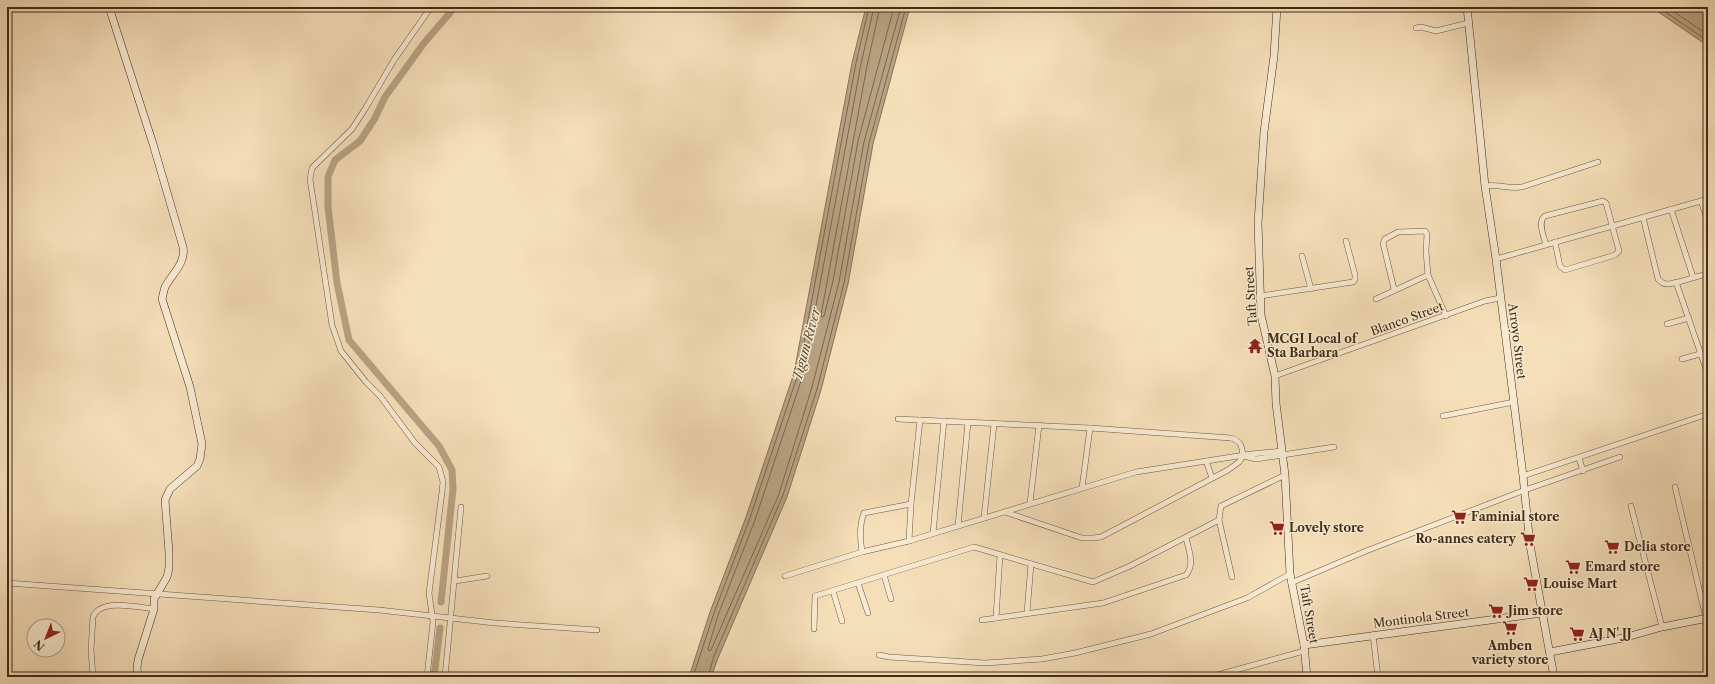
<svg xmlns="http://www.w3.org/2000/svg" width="1715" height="684" viewBox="0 0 1715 684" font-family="'Libre Caslon Text',serif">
	<rect width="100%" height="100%" fill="#f5dfb9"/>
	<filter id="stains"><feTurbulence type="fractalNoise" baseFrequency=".005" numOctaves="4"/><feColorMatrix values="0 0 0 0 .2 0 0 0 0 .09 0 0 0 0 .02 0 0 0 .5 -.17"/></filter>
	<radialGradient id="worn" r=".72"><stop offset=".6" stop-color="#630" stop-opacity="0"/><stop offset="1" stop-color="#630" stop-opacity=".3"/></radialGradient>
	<g fill="#b8a282" stroke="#897258">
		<polygon points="866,7 910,7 873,144 848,284 821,390 787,497 718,658 711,677 689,677 710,612 746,517 794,373 852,63"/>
		<polygon points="1651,7 1708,7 1708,46"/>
	</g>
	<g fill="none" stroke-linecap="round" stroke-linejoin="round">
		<g stroke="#7d664d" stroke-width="1">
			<polyline points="874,7 861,64 803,375 755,520 718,615 708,649 709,651 711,650 779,494 812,387 839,282 864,142 901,7"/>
			<polyline points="880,7 867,66 821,315 822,317 824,316 833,281 858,141 894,7"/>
			<polyline points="1658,7 1708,41"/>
			<polyline points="1667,7 1708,35"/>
			<polyline points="693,677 714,613 750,518 798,374 856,63 869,7"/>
			<polyline points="708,677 714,656 783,495 817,389 844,283 869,143 906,7"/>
		</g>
		<g stroke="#b8a282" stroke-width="7">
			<polyline points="441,602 453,489 452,470 439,446 349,340 337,283 328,207 328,177 335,160 360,141 375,118 385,97 424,43 449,14 454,7"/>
			<polyline points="434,677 440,628"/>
		</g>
		<g stroke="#6f5840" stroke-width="6">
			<g id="street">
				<polyline points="1416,28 1421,27 1436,31 1468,23"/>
				<path d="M 1485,186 C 1499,184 1508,189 1522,187 L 1598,162"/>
				<polyline points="1701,201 1708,221"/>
				<polyline points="1671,209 1693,277"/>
				<path d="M 1643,217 L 1658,279 C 1661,282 1663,284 1667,284 C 1676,284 1696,276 1708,274"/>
				<path d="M 1546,245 C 1544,237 1537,221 1545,216 L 1603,201 L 1606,203 L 1619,251 L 1615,255 L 1565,270 L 1560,266 L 1555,242"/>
				<polyline points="1302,256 1311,289"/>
				<polyline points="1496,259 1708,199"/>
				<polyline points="1676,282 1708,375"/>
				<polyline points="1394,289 1383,243 1385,239 1398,232 1425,231 1427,234 1426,251 1428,275 1446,316"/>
				<polyline points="1260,296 1353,282 1355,279 1355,275 1346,241"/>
				<polyline points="1376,299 1428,275"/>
				<polyline points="1667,324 1689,318"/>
				<polyline points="1682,359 1700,354"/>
				<polyline points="1275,376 1485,301 1500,298"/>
				<polyline points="1443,416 1514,402"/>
				<path d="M 898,419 L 1090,428 L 1231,438 C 1241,441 1242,446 1243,456 L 1239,462 L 1228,470 L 1101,537 L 1093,538 L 1082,538 L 1005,512"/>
				<polyline points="1243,456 1256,459 1334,447"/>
				<polyline points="1579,458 1583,471"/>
				<polyline points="1206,461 1212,478"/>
				<polyline points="1523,476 1708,414"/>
				<polyline points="1675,487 1706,618"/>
				<polyline points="1082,488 1090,428"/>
				<polyline points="1030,503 1039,425"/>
				<path d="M 911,504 L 864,513 C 859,525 860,539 862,552 L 909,541 L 1136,472 L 1251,454 L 1282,451"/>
				<polyline points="1631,506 1662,627"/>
				<polyline points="984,518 994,424"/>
				<polyline points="1219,520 1232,577"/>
				<polyline points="958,526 968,422"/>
				<polyline points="933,533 944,421"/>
				<polyline points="909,541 911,504 920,420"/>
				<polyline points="884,575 891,599"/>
				<polyline points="785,576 862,552"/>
				<polyline points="455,581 487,576"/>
				<polyline points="7,583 379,610 495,623 597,630"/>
				<polyline points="858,583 868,613"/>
				<polyline points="1291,583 1366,551 1525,490 1620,457"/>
				<polyline points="833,591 842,621"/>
				<polyline points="1027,613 1031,564"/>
				<polyline points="996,618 1000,555"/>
				<path d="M 982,620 L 1103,603 L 1186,575 C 1195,564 1189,551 1186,538"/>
				<polyline points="814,629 815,596 974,547 1093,582 1130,566 1219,520 1221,506 1285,475"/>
				<polyline points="1373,635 1378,677"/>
				<polyline points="879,655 889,657 985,663 1042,659 1075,653 1151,634 1247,598 1290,574"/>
				<path d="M 93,677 L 91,650 L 93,617 C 100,598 138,607 154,609"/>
				<polyline points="427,677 433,622 429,593 442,492 443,482 439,467 415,443 380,396 366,382 341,351 332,325 310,179 312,168 352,129 365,109 394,60 431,7"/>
				<polyline points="445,677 461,507"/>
				<polyline points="1210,677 1304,651"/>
			</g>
		</g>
		<g stroke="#422b18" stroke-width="8">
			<g id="secondary">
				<path d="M 109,7 L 153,144 L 183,247 C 186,263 172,274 165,287 C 164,290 163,295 162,299 L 190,387 L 202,444 L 200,459 L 197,466 L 170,489 L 165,500 L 169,552 L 169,568 L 167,577 L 154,599 L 154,609 L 138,660 L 137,668 L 138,677"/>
				<polyline points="1277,7 1274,56 1264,132 1258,223 1261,315 1275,376 1276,403 1285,475 1290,574 1304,645 1307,677"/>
				<polyline points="1467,7 1485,186 1496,259 1523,476 1530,545 1554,677"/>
				<polyline points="1304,645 1542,613"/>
				<polyline points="1550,652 1623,638 1662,627 1708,618"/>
			</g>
		</g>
		<use href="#street" stroke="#f8ead2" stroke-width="5"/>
		<use href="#secondary" stroke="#f8ead2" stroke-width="7"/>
	</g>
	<defs>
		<g id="temple-bare" transform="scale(1.2)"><path d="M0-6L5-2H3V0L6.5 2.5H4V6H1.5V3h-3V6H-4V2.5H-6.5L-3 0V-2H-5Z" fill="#8f2418" stroke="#f8ead2" stroke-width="2.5" paint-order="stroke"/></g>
		<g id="supermarket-bare" transform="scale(1.2)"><path d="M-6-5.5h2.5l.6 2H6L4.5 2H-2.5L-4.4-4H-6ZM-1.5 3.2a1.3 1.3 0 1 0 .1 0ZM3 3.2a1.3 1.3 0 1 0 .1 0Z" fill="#8f2418" stroke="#f8ead2" stroke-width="2.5" paint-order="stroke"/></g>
	</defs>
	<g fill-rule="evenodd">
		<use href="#temple-bare" x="1255" y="346"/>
		<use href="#supermarket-bare" x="1459" y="517"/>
		<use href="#supermarket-bare" x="1277" y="528"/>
		<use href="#supermarket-bare" x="1528" y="539"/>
		<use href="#supermarket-bare" x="1612" y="547"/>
		<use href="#supermarket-bare" x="1573" y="567"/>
		<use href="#supermarket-bare" x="1531" y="584"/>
		<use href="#supermarket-bare" x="1496" y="611"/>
		<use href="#supermarket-bare" x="1510" y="628"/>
		<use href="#supermarket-bare" x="1577" y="634"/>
	</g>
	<g text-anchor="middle" stroke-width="3" stroke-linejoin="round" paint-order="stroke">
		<g font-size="12" fill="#422b18" stroke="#f8ead2">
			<text transform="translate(1251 296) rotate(-94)" y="4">Taft Street</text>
			<text transform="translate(1407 319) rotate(-20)" y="4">Blanco Street</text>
			<text transform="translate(1517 341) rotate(83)" y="4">Arroyo Street</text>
			<text transform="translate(1309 614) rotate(80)" y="4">Taft Street</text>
			<text transform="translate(1421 618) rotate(-7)" y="4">Montinola Street</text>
		</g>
		<g font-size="12" font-weight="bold" fill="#422b18" stroke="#f8ead2" text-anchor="start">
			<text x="1267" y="343">MCGI Local of<tspan x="1267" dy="14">Sta Barbara</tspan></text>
			<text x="1471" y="521">Faminial store</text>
			<text x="1289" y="532">Lovely store</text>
			<text x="1516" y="543" text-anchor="end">Ro-annes eatery</text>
			<text x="1624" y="551">Delia store</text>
			<text x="1585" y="571">Emard store</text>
			<text x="1543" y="588">Louise Mart</text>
			<text x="1508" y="615">Jim store</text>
			<text x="1589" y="638">AJ N' JJ</text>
			<text x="1510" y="650" text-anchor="middle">Amben<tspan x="1510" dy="14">variety store</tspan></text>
		</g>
		<g font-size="13" font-style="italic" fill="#604932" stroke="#f8ead2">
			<text transform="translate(806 344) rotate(-75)" y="5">Tigum River</text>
		</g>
	</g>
	<rect width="1715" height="684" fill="none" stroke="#f5dfb9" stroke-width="24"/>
	<rect x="8" y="8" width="1699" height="668" fill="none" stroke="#422b18" stroke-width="2"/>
	<rect x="12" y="12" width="1691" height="660" fill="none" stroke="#422b18"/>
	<g transform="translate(46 638) rotate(223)"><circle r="19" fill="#f8ead2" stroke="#af9e88"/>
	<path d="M0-3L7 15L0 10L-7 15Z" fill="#8f2418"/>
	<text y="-6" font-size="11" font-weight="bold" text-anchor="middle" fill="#422b18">N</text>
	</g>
	<rect width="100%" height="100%" filter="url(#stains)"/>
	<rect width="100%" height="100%" fill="url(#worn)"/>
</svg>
